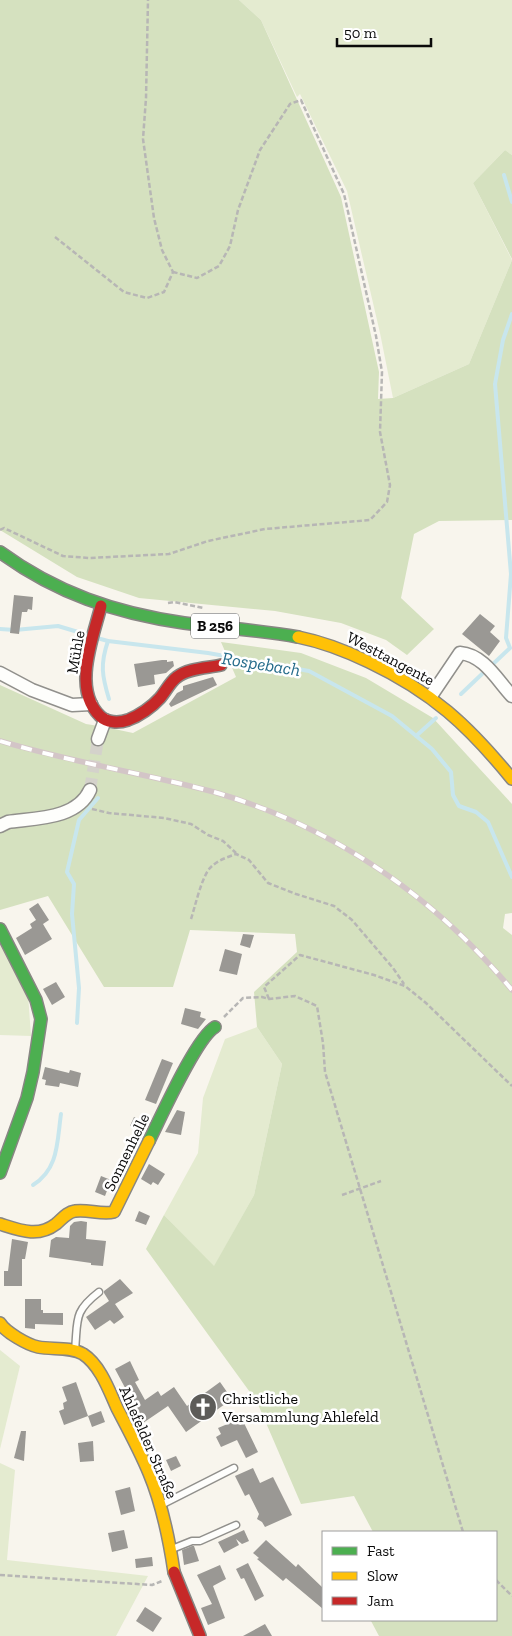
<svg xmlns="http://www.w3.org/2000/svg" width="512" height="1636" viewBox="0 0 512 1636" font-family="'Zilla Slab',serif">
	<rect width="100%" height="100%" fill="#f8f5ed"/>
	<g fill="#e4ebd0">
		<polygon points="239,0 512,0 512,155 505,150 473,183 512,260 469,364 393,398 380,333 347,191 300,94 297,97 261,20"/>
		<polygon points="0,943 28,994 31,1036 0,1035"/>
		<polygon points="257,1027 282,1064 254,1195 214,1267 164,1215 198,1153 203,1098 225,1039"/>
		<polygon points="0,1350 20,1366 0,1449"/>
		<polygon points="0,1463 15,1470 7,1560 148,1576 116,1636 0,1636"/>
	</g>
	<g fill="#d5e1bf">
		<polygon points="0,0 239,0 261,20 341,197 379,372 378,399 393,398 469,364 512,260 512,520 439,521 414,534 401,598 434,629 407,655 386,640 341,623 275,611 139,598 77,577 0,530"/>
		<polygon points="505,150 512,155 512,259 473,183"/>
		<polygon points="221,642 301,653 366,678 433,718 512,804 512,913 505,914 503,928 512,935 512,1636 379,1636 371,1621 372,1620 496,1620 496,1532 373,1532 354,1496 301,1504 257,1402 146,1249 164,1215 214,1266 254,1195 282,1064 257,1027 254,992 297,952 295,934 190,930 173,987 104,987 48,896 0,910 0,685 86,724 105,727 133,733 236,677"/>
	</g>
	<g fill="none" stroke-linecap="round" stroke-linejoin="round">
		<g stroke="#c8e6ed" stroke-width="4">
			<polyline points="504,175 512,202"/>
			<polyline points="0,629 15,630 58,626 88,635"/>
			<polyline points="97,638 108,641 208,653 309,671 392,716 432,749 451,772 453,795 459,806 476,812 488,822 512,877"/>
			<path d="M 108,641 C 100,664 102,676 109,699"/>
			<polyline points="493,664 510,648 506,638 511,574 495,384 503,340 512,314"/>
			<polyline points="461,694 482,674"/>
			<polyline points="416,736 436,718"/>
			<polyline points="77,1023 79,988 72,914 74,884 67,872 79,820 98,798"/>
			<path d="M 33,1185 C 59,1169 57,1141 61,1114"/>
		</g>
	</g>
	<g fill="#9a9894">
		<polygon points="14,595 33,597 32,610 28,609 27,612 22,612 19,634 10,633"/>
		<polygon points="480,614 495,626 490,632 500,641 489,656 462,634"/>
		<polygon points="162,660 167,660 167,662 173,661 174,666 166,673 154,675 155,684 138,687 134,664"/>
		<polygon points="213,677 217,685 171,707 169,704 177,693 183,690 183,686"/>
		<polygon points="38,903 49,920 43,924 52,939 25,955 16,938 32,928 30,924 36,920 29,909"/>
		<polygon points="243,934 254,935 250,948 240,945"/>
		<polygon points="225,949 242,954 237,975 219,971"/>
		<polygon points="56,982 65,997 52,1005 43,989"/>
		<polygon points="185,1008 201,1012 200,1017 206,1019 198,1029 181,1024"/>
		<polygon points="162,1059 173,1063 156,1104 145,1100"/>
		<polygon points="45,1067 69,1073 70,1070 81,1073 78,1087 60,1083 59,1087 45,1085 46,1080 42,1079"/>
		<polygon points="177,1110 185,1112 181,1135 165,1132"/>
		<polygon points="134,1117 146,1123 142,1131 130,1126"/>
		<polygon points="149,1164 165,1174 158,1185 153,1182 151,1185 141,1179"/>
		<polygon points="101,1176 111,1180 105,1196 95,1192"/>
		<polygon points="139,1211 150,1216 146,1225 135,1221"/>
		<polygon points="81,1221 87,1222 86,1239 106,1241 103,1266 91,1265 91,1263 49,1257 51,1240 56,1237 69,1238 70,1226 74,1222"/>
		<polygon points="12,1239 28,1242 25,1259 22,1259 22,1286 4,1286 4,1271 8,1271"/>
		<polygon points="120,1279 133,1293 115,1304 124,1317 114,1324 110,1320 95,1330 86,1317 109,1301 104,1293 104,1291"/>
		<polygon points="25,1299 41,1299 41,1310 43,1310 43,1313 63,1313 63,1325 35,1324 35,1329 25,1328"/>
		<polygon points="130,1361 139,1380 135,1382 145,1400 158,1391 161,1396 174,1387 187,1406 220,1382 232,1399 186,1432 168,1406 143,1423 136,1413 138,1412 115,1369"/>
		<polygon points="76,1382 88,1416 64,1425 59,1411 64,1409 63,1403 67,1401 62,1387"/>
		<polygon points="101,1411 105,1422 92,1427 88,1416"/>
		<polygon points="237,1420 240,1425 244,1423 258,1452 246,1458 237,1440 221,1447 216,1437 221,1434 218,1428"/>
		<polygon points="21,1431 26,1431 24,1461 14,1458"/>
		<polygon points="93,1441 94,1461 80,1462 78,1443"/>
		<polygon points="176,1456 181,1466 171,1471 166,1460"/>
		<polygon points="253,1468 260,1483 273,1477 292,1515 265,1527 262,1522 257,1519 259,1514 249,1494 245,1496 235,1476"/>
		<polygon points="130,1487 135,1511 121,1515 115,1491"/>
		<polygon points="124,1530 128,1548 112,1552 108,1533"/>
		<polygon points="244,1530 249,1541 242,1544 236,1539 239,1545 224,1553 218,1542"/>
		<polygon points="266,1540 296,1567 298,1564 323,1588 323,1609 286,1578 283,1581 257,1559 259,1558 253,1553"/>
		<polygon points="192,1546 194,1546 199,1561 184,1565 182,1550"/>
		<polygon points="152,1557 153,1566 136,1568 135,1559"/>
		<polygon points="248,1563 264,1596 255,1601 244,1578 241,1579 236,1569"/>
		<polygon points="220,1565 226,1579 213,1586 225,1618 208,1625 201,1608 212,1604 197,1575"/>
		<polygon points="145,1607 162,1618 153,1632 136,1621"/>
		<polygon points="265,1624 272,1636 243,1636"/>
	</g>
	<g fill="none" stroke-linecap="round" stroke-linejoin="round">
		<polyline stroke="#d4d2cb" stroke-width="12" stroke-dasharray="12 6" stroke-linecap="butt" points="90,790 98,739"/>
		<g stroke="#91908c" stroke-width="9">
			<g id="lane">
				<path d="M 75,1350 C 78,1320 73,1312 99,1292"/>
				<polyline points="161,1505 234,1468"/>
				<polyline points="172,1549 192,1541 200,1541 236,1525"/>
			</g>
		</g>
		<g stroke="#91908c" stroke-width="15">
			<g id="street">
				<polyline points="0,673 32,690 72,705 91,704"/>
				<path d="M 431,696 L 460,653 C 484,655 497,680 512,696"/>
				<polyline points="98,739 105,720"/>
				<path d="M 0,826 L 8,822 C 36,818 77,819 90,790"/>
			</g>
		</g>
		<g stroke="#888683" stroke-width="14">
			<g id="fast">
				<path d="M 0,552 C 56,593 115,613 184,623 C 222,628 260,630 298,637"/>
				<polyline points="0,929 36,1000 41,1019 33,1072 27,1098 0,1173"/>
				<path d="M 149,1141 C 161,1117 196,1038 215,1027"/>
			</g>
		</g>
		<g stroke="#888683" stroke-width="14">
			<g id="slow">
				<path d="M 298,637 C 323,642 346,651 369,662 C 432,692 468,725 512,779"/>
				<path d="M 0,1224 C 19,1230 38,1238 56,1224 C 62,1219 67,1212 75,1211 C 88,1209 101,1215 114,1212 L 149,1141"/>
				<path d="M 0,1323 C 5,1332 28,1345 38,1347 C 52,1350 69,1346 83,1354 C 100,1365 109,1390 117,1408 C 128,1429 140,1451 149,1473 C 162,1504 169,1538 174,1572"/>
			</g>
		</g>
		<g stroke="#888683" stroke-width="14">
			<g id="jam">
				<path d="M 101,606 C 93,638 72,689 100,716 C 107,723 119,723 128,720 C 139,716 152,707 160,698 C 166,691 170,682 177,677 C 188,668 208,668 221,665"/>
				<polyline points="174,1572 200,1636"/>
			</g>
		</g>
		<g stroke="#b7b6b5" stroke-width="2.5" stroke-dasharray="5 2.5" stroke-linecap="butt">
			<polyline points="55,237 124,292 147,298 164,292 173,272 162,250 154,218 143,139 146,98 148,0"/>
			<polyline points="0,530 4,528 63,556 89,558 169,554 208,541 265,529 370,520 387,502 390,485 380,432 382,372 376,336 344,194 301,100 290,104 260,150 238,210 230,246 219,266 197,278 173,272"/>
			<polyline points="168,603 174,602 204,608"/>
			<polyline points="92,809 109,813 164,818 191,824 208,835 223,841 236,853"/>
			<path d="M 191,919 C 195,907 202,875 211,867 C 218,860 228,857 236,854 L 249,860 L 268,883 L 296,894 L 334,906 L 352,920 L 393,968 L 404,984"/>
			<polyline points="269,999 264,987 300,955 374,975 405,986 426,1003 512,1086"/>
			<polyline points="224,1017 243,998 262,997 269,999 295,996 317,1006 323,1043 325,1072 463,1532"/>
			<polyline points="342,1195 381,1181"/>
			<polyline points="0,1575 152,1585 162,1581"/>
			<polyline points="496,1580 512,1596"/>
		</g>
		<use href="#lane" stroke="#fefefc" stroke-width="6"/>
		<use href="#street" stroke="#fefefc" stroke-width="12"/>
		<use href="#fast" stroke="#4caf50" stroke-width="11"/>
		<use href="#slow" stroke="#ffc107" stroke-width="11"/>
		<use href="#jam" stroke="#c62828" stroke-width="11"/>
		<g stroke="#d3c5c7" stroke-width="5.5">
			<path id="rail" d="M 0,741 C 70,762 143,773 214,792 C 332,826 434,896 512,990"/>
		</g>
		<use href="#rail" stroke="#fff" stroke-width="4" stroke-dasharray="11" stroke-linecap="butt"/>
	</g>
	<defs>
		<g id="church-disc" transform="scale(1.4375)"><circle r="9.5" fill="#5d5c59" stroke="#fff"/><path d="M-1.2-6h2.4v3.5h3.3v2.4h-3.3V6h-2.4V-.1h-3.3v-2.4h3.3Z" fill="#fff"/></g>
	</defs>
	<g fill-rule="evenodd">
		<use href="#church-disc" x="203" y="1407"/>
	</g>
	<g text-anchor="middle" stroke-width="5" stroke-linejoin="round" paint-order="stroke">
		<rect fill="#fff" stroke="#545454" stroke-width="1" x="191" y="613.5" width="48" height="25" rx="4"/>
		<g font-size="15" font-weight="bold" fill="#0a0a0a">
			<text x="215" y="631">B 256</text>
		</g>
		<g font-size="16" fill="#0a0a0a" stroke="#fff">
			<text transform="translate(75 652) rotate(-80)" y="6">Mühle</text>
			<text transform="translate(391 658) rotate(28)" y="6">Westtangente</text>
			<text transform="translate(126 1152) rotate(-64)" y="6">Sonnenhelle</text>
			<text transform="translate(149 1442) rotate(66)" y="6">Ahlefelder Straße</text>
		</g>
		<g font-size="16" fill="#0a0a0a" stroke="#fff" text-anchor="start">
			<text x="222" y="1404">Christliche<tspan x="222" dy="18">Versammlung Ahlefeld</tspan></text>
		</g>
		<g font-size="18" font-style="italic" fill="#246b8a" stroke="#fff">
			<text transform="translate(261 664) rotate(9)" y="6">Rospebach</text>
		</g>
	</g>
	<rect x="322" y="1531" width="175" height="90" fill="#ffffff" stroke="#9d9d9d"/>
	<rect x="332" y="1547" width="25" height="8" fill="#4caf50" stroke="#9d9d9d"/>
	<text x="367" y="1556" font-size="15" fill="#0a0a0a">Fast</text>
	<rect x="332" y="1572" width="25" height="8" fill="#ffc107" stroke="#9d9d9d"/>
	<text x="367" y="1581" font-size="15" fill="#0a0a0a">Slow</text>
	<rect x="332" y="1597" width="25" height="8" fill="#c62828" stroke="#9d9d9d"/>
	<text x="367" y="1606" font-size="15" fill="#0a0a0a">Jam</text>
	<path d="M337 38v8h94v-8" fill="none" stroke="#0a0a0a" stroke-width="2.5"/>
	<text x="344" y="38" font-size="15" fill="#0a0a0a" stroke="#ffffff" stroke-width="4" paint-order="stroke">50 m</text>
</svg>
